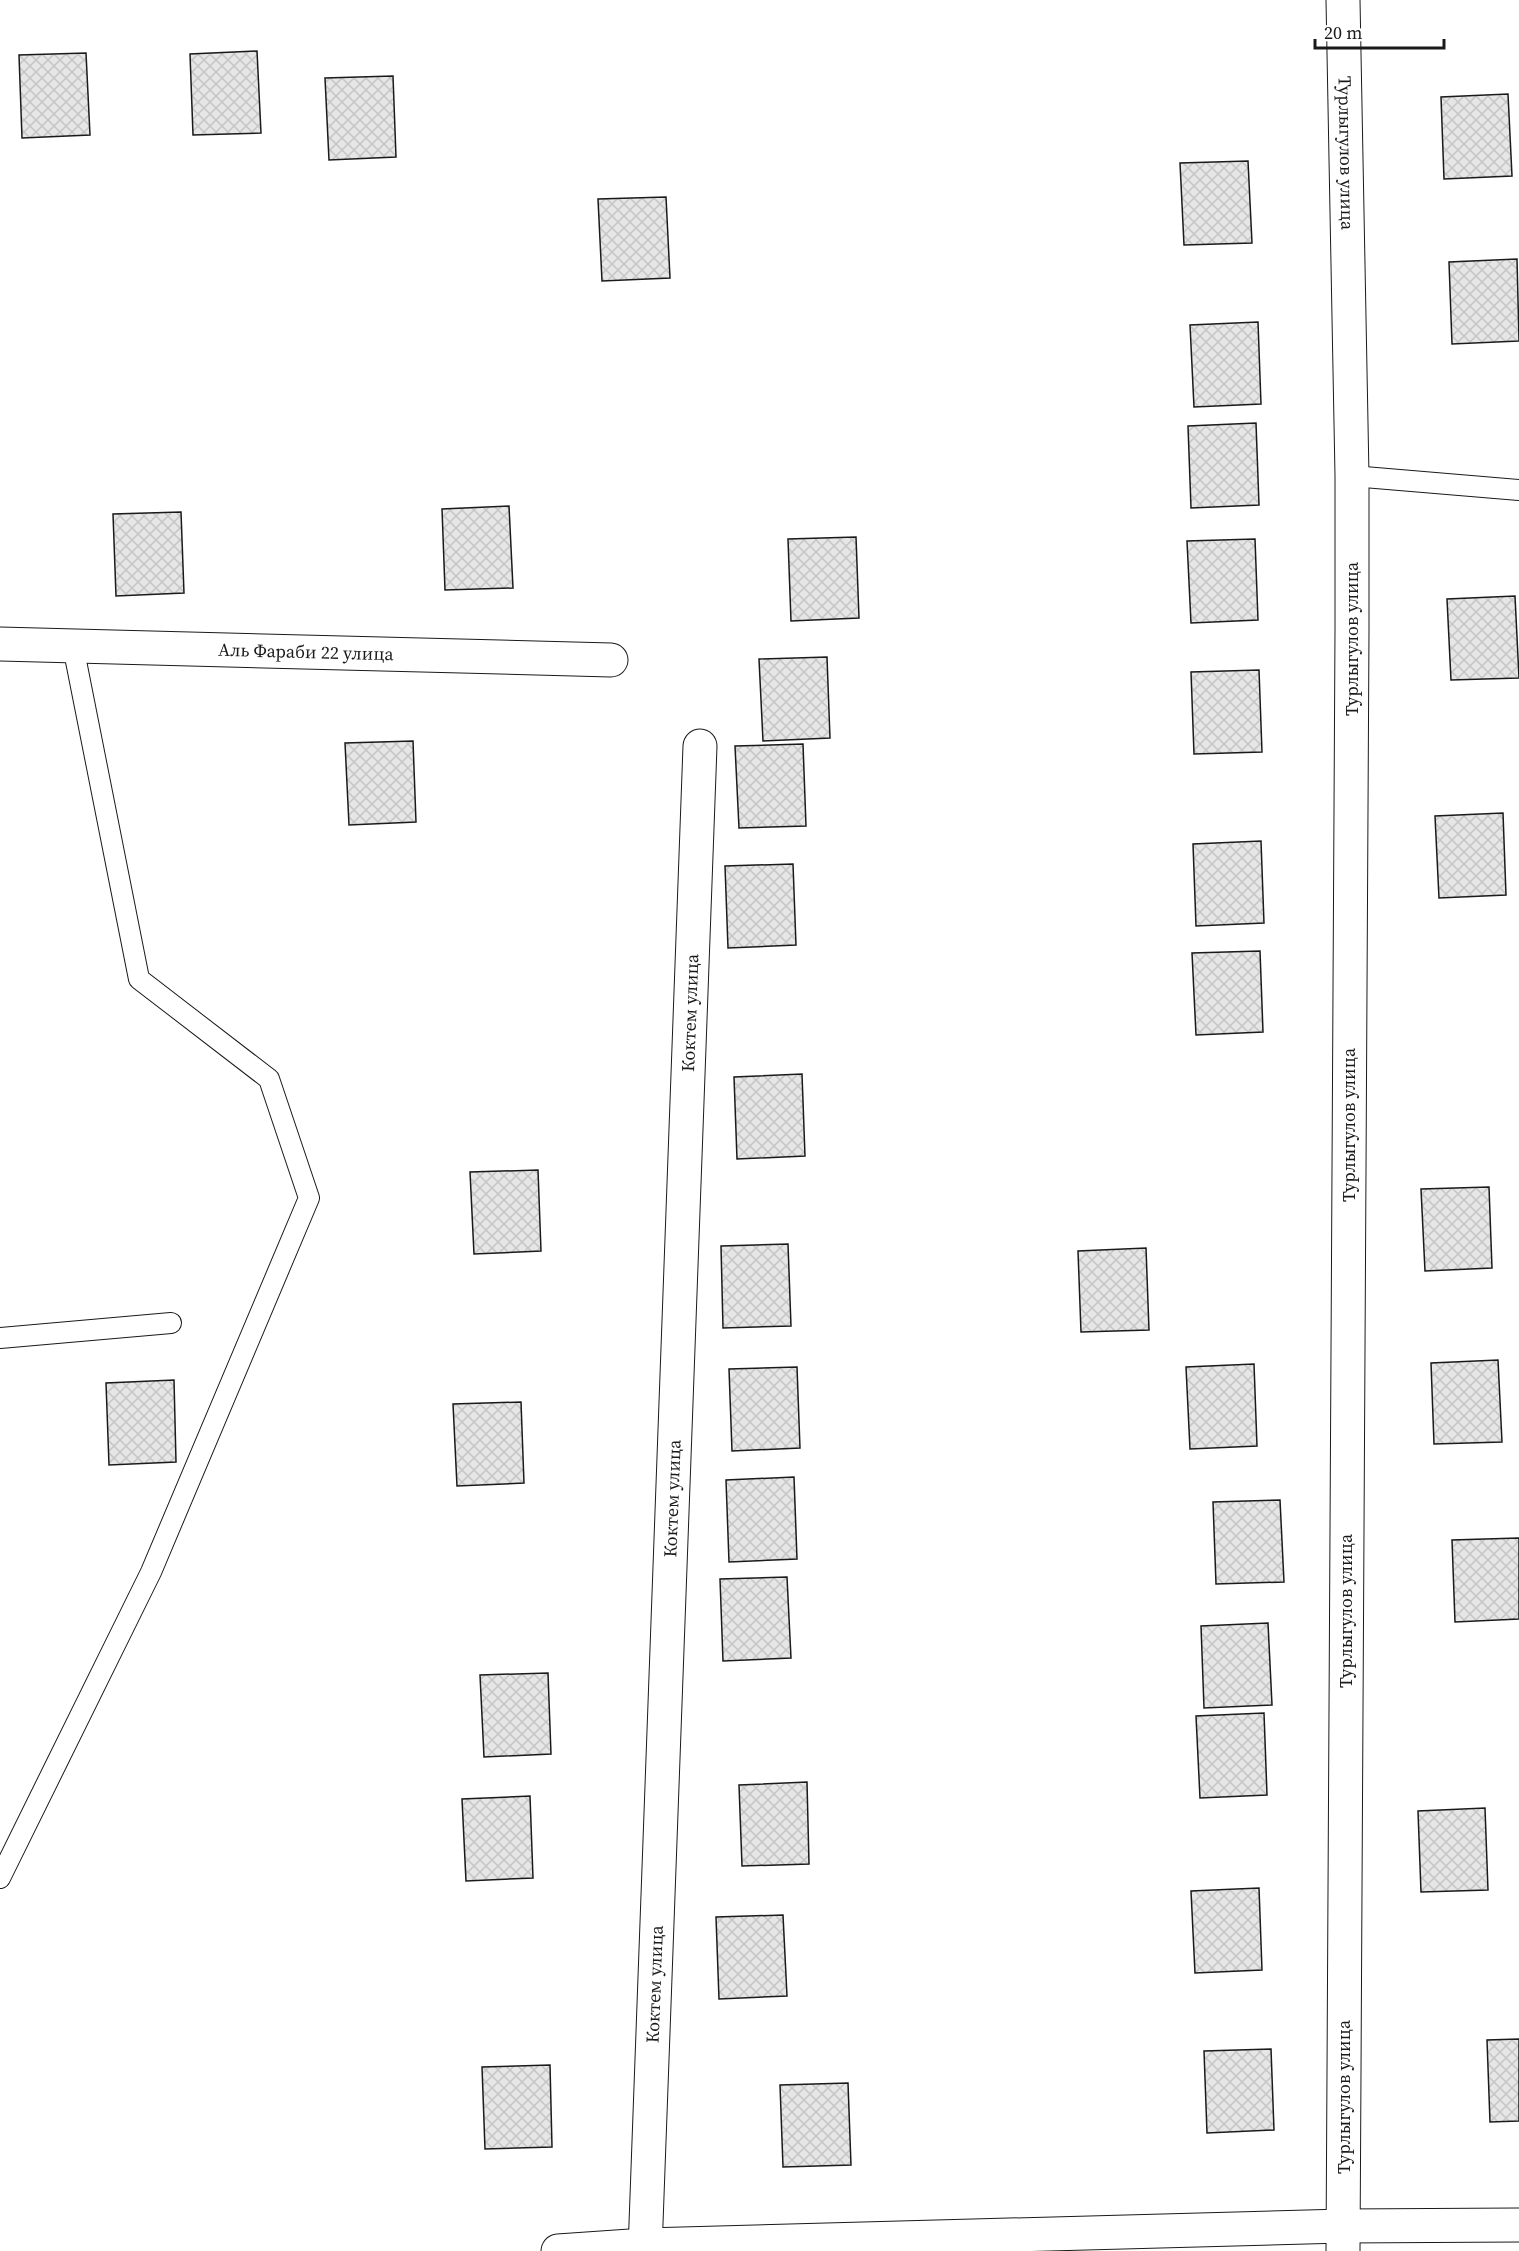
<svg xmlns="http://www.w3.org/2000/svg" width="1519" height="2251" viewBox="0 0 1519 2251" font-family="'Source Serif 4',serif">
	<defs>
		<pattern id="building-cross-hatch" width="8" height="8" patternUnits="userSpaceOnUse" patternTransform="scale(1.5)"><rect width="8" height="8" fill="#e6e6e6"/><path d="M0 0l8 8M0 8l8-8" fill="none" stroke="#c5c5c5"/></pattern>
	</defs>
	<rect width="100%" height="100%" fill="#fff"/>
	<g fill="url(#building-cross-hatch)" stroke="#1a1a1a" stroke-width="1.5">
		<polygon points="257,51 261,133 193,135 190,54"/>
		<polygon points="86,53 90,135 22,138 19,55"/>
		<polygon points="393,76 396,157 329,160 325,78"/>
		<polygon points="1508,94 1512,176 1444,179 1441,97"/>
		<polygon points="1248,161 1252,243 1184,245 1180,163"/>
		<polygon points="666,197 670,278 602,281 598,199"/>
		<polygon points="1517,259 1519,341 1452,344 1449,262"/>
		<polygon points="1258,322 1261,404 1194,407 1190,325"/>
		<polygon points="1256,423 1259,505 1191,508 1188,426"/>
		<polygon points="509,506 513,588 445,590 442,509"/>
		<polygon points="181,512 184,593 116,596 113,514"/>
		<polygon points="856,537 859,618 791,621 788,539"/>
		<polygon points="1255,539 1258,620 1191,623 1187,541"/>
		<polygon points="1515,596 1519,678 1451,680 1447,599"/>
		<polygon points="827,657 830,738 763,741 759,659"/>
		<polygon points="1259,670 1262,752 1194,754 1191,672"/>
		<polygon points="413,741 416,822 349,825 345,743"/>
		<polygon points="803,744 806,826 739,828 735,746"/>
		<polygon points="1503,813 1506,895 1439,898 1435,816"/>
		<polygon points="1261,841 1264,923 1196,926 1193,844"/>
		<polygon points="793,864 796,945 728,948 725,866"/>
		<polygon points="1260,951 1263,1032 1196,1035 1192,953"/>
		<polygon points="802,1074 805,1156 737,1159 734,1077"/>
		<polygon points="538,1170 541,1251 474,1254 470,1172"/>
		<polygon points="1489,1187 1492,1268 1425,1271 1421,1189"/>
		<polygon points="788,1244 791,1326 723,1328 721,1246"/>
		<polygon points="1146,1248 1149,1330 1081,1332 1078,1251"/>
		<polygon points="1498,1360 1502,1442 1434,1444 1431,1363"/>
		<polygon points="1254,1364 1257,1446 1190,1449 1186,1367"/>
		<polygon points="797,1367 800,1448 732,1451 729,1369"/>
		<polygon points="174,1380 176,1462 109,1465 106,1383"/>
		<polygon points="521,1402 524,1483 457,1486 453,1404"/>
		<polygon points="794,1477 797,1559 729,1562 726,1480"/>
		<polygon points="1280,1500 1284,1582 1216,1584 1213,1502"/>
		<polygon points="1519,1538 1519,1619 1455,1622 1452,1540"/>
		<polygon points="787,1577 791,1658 723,1661 720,1579"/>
		<polygon points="1268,1623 1272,1705 1204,1708 1201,1626"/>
		<polygon points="548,1673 551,1754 484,1757 480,1675"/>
		<polygon points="1264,1713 1267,1795 1200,1798 1196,1716"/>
		<polygon points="807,1782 809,1864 742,1866 739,1785"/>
		<polygon points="530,1796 533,1878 466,1881 462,1799"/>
		<polygon points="1485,1808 1488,1890 1421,1892 1418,1811"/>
		<polygon points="1259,1888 1262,1970 1195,1973 1191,1891"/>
		<polygon points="783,1915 787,1996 719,1999 716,1917"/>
		<polygon points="1519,2039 1519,2121 1490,2122 1487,2040"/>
		<polygon points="1271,2049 1274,2130 1207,2133 1204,2051"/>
		<polygon points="550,2065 552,2147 485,2149 482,2067"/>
		<polygon points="848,2083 851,2165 783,2167 780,2085"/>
	</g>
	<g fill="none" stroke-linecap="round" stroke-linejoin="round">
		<g stroke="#1a1a1a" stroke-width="22">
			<g id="lane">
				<polyline points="1352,476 1519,490"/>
				<polyline points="0,1338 171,1323"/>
				<polyline points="0,1878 151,1572 309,1198 269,1079 139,979 73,646"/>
			</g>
		</g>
		<g stroke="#1a1a1a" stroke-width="35">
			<g id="street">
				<path id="s1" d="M 1343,0 L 1352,476 L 1352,629 L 1343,2251"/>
				<path id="s2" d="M 0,644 L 611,660"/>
				<polyline points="558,2251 645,2245 1343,2226 1519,2225"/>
				<path id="s3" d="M 645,2251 L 700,746"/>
			</g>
		</g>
		<use href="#lane" stroke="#fff" stroke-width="20"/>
		<use href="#street" stroke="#fff" stroke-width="33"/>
	</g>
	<g text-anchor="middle" stroke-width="4.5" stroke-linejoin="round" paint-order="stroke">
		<g font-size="18" fill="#1a1a1a" stroke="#fff">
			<text dy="6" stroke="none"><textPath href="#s1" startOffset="153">Турлыгулов улица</textPath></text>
			<text transform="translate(1352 639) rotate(-90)" y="6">Турлыгулов улица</text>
			<text dy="6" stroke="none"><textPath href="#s2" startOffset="306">Аль Фараби 22 улица</textPath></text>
			<text dy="6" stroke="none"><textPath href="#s3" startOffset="1239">Коктем улица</textPath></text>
			<text transform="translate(1349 1125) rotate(-90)" y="6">Турлыгулов улица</text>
			<text dy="6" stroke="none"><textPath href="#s3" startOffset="753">Коктем улица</textPath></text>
			<text transform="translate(1346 1611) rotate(-90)" y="6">Турлыгулов улица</text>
			<text dy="6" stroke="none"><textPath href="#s3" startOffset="267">Коктем улица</textPath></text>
			<text transform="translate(1344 2097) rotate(-90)" y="6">Турлыгулов улица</text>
		</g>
	</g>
	<path d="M1315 39v9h129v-9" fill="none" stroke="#1a1a1a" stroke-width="3"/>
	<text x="1324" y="39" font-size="18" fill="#1a1a1a" stroke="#ffffff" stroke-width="4.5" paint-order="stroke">20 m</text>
</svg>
